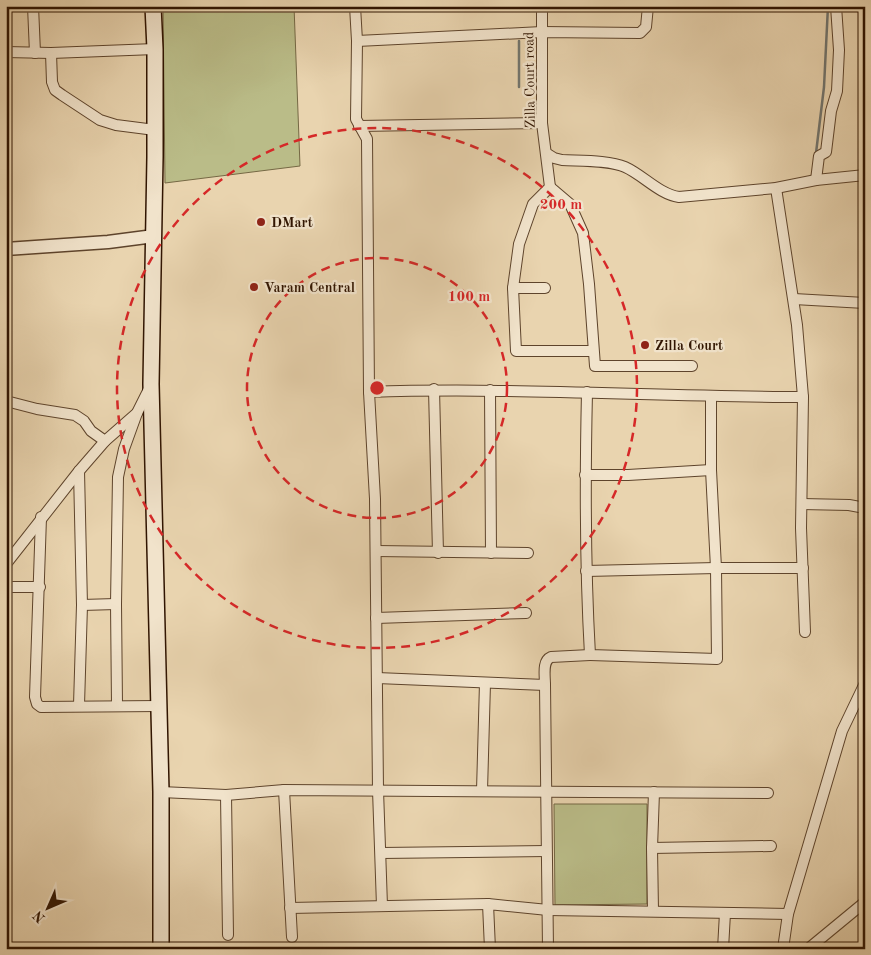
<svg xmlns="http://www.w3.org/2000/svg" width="871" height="955" viewBox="0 0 871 955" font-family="'Old Standard TT',serif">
	<rect width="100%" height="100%" fill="#e9d4af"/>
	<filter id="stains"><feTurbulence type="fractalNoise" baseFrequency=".004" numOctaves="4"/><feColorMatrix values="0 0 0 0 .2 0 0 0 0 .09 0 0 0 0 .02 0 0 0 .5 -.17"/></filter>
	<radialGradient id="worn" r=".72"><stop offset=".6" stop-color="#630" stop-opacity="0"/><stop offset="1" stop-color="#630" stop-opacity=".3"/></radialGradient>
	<g fill="#babc88" stroke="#756844">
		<polygon points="163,6 294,6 300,166 165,183"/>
		<polygon points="554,804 647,804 647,904 555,905"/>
	</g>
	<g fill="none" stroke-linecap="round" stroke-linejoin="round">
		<g stroke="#72756e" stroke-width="2.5">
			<polyline points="518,7 518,6"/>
			<polyline points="519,41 519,87"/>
			<polyline points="816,153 824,87 828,6"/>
		</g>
		<g stroke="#5e442c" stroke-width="12">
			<g id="minor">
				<polyline points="33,6 35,53"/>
				<polyline points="355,6 357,41 356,119 367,139 369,392 375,499 378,790 382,906"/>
				<polyline points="542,6 542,123 550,187 533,204 519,244 513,288 516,351 593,351"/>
				<polyline points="357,41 542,32 640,33 646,27 648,6"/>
				<polyline points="6,52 51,53 155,49"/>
				<polyline points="51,53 52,82 55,90 62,95 100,120 116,125 155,130"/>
				<polyline points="359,126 542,123"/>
				<path d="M 546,153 L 554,158 L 562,160 C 580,161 609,160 625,167 C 643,175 659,194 679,197 L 776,188 L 816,180 L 865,175"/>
				<polyline points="816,180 819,156 826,152 831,111 837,91 839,50 836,6"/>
				<polyline points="550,187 570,204 583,233 589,284 595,366 692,366"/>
				<polyline points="776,188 797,325 803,397 801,528 805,632"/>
				<polyline points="513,288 545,288"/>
				<polyline points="794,299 865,303"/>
				<polyline points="434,389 438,553"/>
				<polyline points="490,390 491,553"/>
				<path d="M 369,392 C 514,387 659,397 803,397"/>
				<path d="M 587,392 C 585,479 585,567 590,655 L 717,659 L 716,568 L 711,470 L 711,397"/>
				<polyline points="6,401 37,409 75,415 84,421 91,431 105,441"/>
				<polyline points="79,471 82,605 79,705"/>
				<polyline points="585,475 628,475 711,470"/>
				<polyline points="802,504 849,505 865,508"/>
				<polyline points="41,517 35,697 37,704 41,707 158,706"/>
				<polyline points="376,551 528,553"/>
				<polyline points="6,564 79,471 105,441 137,413 150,387"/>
				<polyline points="586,571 716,568 803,568"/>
				<polyline points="6,587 40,587"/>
				<polyline points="82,605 116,604"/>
				<polyline points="376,618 526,613"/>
				<path d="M 377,678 L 545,685 C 545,675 542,661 551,657 L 590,655"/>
				<polyline points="545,685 548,949"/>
				<polyline points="117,705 116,604 118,477 124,449 137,413"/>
				<polyline points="284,790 292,937"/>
				<polyline points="482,791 485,683"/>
				<polyline points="161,792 226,795 284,790 768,793"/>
				<polyline points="654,792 652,848 771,846"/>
				<polyline points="226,795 228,935"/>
				<polyline points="652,848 653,911"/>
				<polyline points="381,853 546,851"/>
				<polyline points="290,908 488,904"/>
				<polyline points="490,949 488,904 548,910 788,914"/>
				<polyline points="723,949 725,913"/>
				<polyline points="783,949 788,914 842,731 865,683"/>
				<polyline points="808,949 865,902"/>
			</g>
		</g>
		<g stroke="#5e442c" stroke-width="15">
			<polyline id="tertiary" points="6,249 108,242 154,236"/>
		</g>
		<g stroke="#301401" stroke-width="18">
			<polyline id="secondary" points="153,6 155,49 155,157 151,384 161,792 161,949"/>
		</g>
		<use href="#minor" stroke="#f1e3cb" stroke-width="10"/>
		<use href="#tertiary" stroke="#f1e3cb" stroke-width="12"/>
		<use href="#secondary" stroke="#f1e3cb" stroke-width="15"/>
	</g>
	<g fill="none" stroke="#d62828" stroke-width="2.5" stroke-dasharray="9 6">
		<circle cx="377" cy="388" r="130"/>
		<circle cx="377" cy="388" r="260"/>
	</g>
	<g fill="#8f2418" stroke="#f1e3cb" stroke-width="2">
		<circle cx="261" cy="222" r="5"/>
		<circle cx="254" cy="287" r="5"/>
		<circle cx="645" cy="345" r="5"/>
	</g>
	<g text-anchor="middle" stroke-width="4.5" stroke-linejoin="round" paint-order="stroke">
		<g font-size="14" fill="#301401" stroke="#f1e3cb">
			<text transform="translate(529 80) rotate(-91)" y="5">Zilla Court road</text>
		</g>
		<g font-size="14" font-weight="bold" fill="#301401" stroke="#f1e3cb" text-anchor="start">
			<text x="271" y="227">DMart</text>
			<text x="264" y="292">Varam Central</text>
			<text x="655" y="350">Zilla Court</text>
		</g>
	</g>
	<circle cx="377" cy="388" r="8" fill="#d62828" stroke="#f1e3cb" stroke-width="2.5"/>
	<g font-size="15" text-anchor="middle" font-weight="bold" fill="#d62828" stroke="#f1e3cb" stroke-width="4.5" stroke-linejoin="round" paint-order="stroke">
		<text x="561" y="209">200 m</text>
		<text x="469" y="301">100 m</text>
	</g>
	<rect width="871" height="955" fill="none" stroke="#e9d4af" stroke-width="25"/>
	<rect x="8" y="8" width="856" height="940" fill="none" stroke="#301401" stroke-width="2.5"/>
	<rect x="12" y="12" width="846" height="930" fill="none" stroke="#301401"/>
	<g transform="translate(48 908) rotate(225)" stroke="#f1e3cb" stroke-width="4" paint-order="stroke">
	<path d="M0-4L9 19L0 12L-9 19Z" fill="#301401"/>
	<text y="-8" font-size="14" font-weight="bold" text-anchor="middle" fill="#301401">N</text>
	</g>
	<rect width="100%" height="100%" filter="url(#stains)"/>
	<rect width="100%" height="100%" fill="url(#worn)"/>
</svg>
